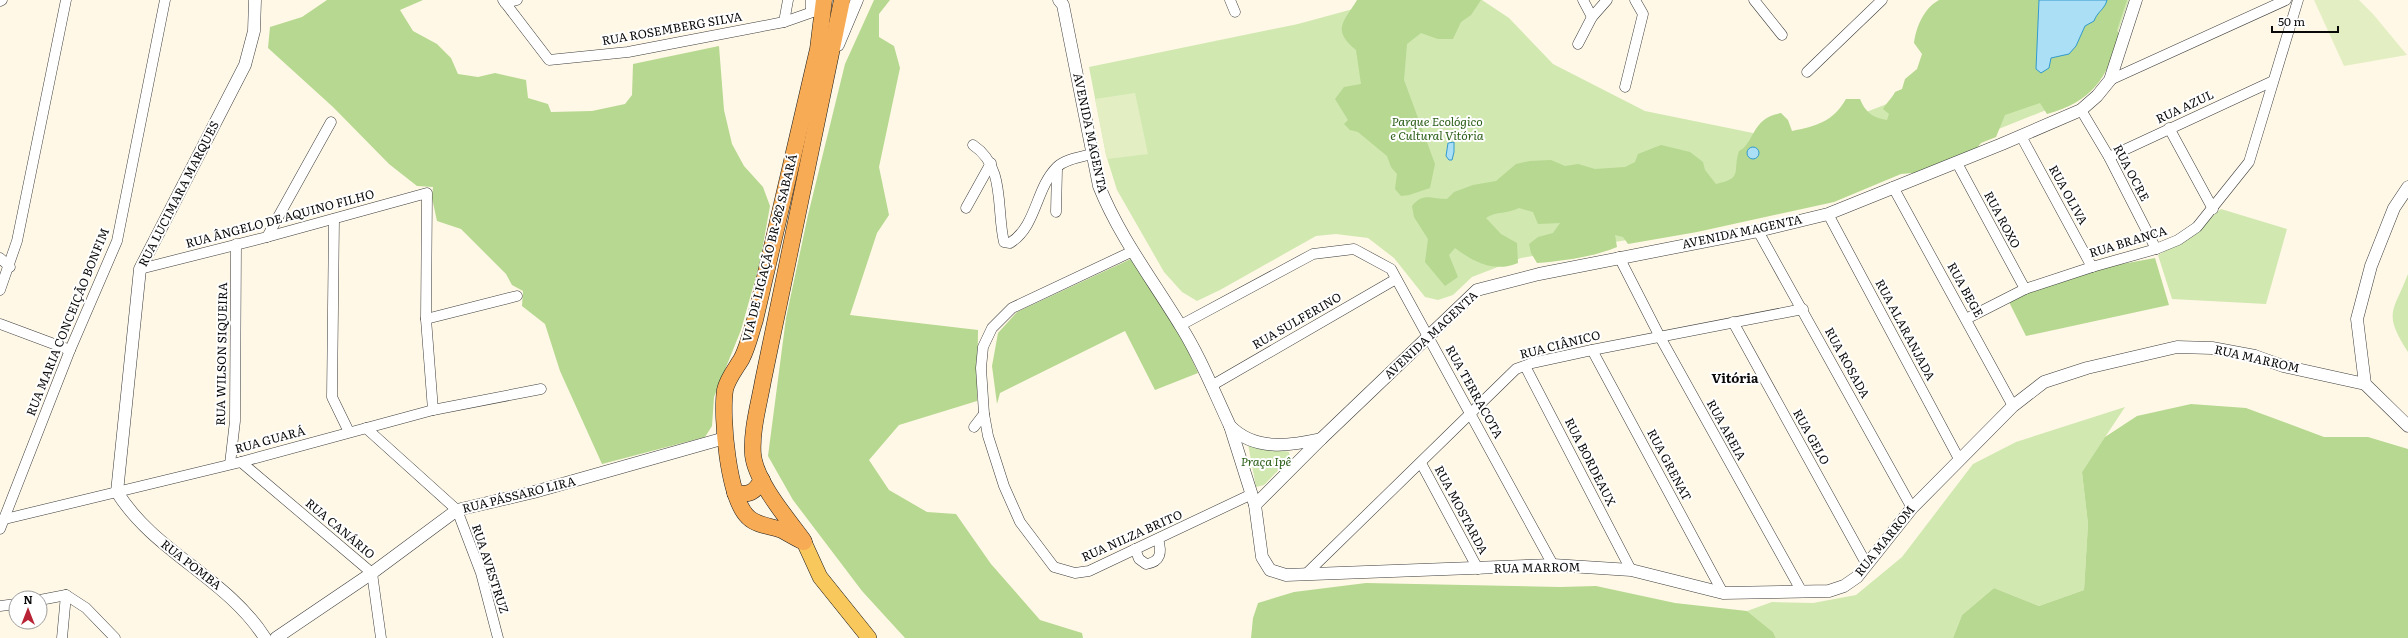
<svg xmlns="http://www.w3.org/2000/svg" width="2408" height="638" viewBox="0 0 2408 638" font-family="Literata,serif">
	<rect width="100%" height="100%" fill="#fff8e6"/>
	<g fill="#d1e8b1">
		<polygon points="1386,0 1482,0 1509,18 1553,64 1645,111 1792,141 1984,66 1976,0 2129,0 2105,70 2051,108 1902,168 1662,234 1521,258 1472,277 1453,295 1438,300 1425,297 1394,258 1368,238 1336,234 1316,236 1220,290 1197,301 1182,292 1164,272 1117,190 1106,155 1089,67 1298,24"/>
		<polygon points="2221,209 2287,229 2266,304 2172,299 2158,255 2189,237"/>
		<path d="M 2408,274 L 2408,352 C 2383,312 2393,313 2408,274 Z"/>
		<polygon points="2125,407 2082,472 2088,524 2084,590 2039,606 1994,588 1962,615 1953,638 1776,638 1773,632 1747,611 1772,602 1813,603 1856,595 1902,557 1973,464 2016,442"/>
		<polygon points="1248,444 1289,452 1290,458 1264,485 1256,487"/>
	</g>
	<g fill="#b6d890">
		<polygon points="327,0 423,0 400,10 413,31 437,44 451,58 458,74 478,77 495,73 526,80 528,98 548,104 551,112 592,111 625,104 632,95 633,64 719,46 724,110 732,144 744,166 763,187 770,206 760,262 741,330 714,397 712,426 705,437 602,464 560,371 545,324 522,306 523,291 512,285 506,274 461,229 437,221 432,198 433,187 417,186 389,164 333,107 268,48 270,27 302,17"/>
		<polygon points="874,0 890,0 879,14 879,37 894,46 900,68 879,167 889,215 877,233 850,315 978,330 977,401 899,425 869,460 889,490 927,512 956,514 991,564 1040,620 1082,633 1083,638 905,638 862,591 793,500 768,456 786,318 808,215 845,64"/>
		<path d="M 1357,0 L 1481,0 L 1471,15 L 1461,22 L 1453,39 L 1438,39 L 1421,33 L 1407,44 L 1404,80 L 1435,164 L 1430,188 L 1409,195 L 1401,196 L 1395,189 L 1397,174 L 1391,167 L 1387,156 L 1358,132 L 1350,130 L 1344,124 L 1348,120 L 1335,99 L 1344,87 L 1361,84 L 1356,50 C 1331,29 1344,22 1357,0 Z"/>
		<path d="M 2127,0 L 2117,30 L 2120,36 C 2106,79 2093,101 2047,114 L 2040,103 L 2005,115 L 1996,137 L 1981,143 L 1967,160 L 1935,171 L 1901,174 L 1834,202 L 1697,232 L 1628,244 L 1623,237 L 1615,235 L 1617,247 C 1593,257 1563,261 1537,263 L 1531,253 L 1529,244 L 1538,237 L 1553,233 L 1560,223 L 1538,224 L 1533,212 L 1519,208 C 1508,214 1496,211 1486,218 L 1501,234 L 1517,243 L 1518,263 C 1494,273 1474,262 1455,248 L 1449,255 L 1458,277 L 1445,286 L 1425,262 L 1428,239 L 1414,217 L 1412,206 C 1423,192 1431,199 1447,199 L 1454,192 L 1473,185 L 1496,181 L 1516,164 L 1530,161 L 1551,160 L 1565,166 L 1578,164 L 1595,169 L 1625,167 L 1635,162 L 1638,154 L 1661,145 L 1690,152 L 1703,162 L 1705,170 L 1716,184 C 1744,178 1732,172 1739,151 C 1755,143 1751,118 1781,113 L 1788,120 L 1792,131 C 1816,126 1833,122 1846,99 L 1860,99 C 1865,112 1873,118 1887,120 L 1889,114 L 1883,109 C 1887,102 1892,98 1895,92 L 1902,89 L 1905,79 L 1917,69 L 1922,54 L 1914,43 C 1916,27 1924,8 1939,0 Z"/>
		<polygon points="1135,257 1177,327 1198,373 1155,390 1125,331 1000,393 997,404 992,366 998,333 1017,312"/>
		<polygon points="2155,258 2169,305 2026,336 2009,302 2020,295 2111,266"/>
		<polygon points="2191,404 2246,408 2324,437 2368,437 2408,449 2408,638 1953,638 1962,615 1994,588 2039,606 2084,590 2088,524 2082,472 2105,437 2137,416"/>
		<polygon points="1366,583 1560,587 1596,586 1675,603 1747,611 1773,632 1776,638 1251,638 1253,618 1258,603 1294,592"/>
	</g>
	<g fill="#e3efc3">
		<polygon points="2314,0 2359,0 2373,14 2407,55 2344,66"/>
		<polygon points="1135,93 1148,154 1107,159 1095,99"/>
	</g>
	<g fill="#abdff6" stroke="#329acd">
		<path d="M 2039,0 L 2107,0 C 2105,9 2097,12 2094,21 L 2085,26 L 2076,46 L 2069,54 L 2051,58 L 2049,68 L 2041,73 L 2036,69 Z"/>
		<polygon points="1454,142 1454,152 1452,160 1449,160 1446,156 1448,143"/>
		<circle cx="1753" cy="153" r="6"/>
	</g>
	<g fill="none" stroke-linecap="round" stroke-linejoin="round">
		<g stroke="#3c3c3c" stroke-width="11">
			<g id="minor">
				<polyline points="503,0 549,60 628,52 784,22 824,8"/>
				<polyline points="1230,0 1235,12"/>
				<polyline points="1583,0 1592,17"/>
				<polyline points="1754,0 1782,35"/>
				<polyline points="0,1 2,0"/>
				<polyline points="505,3 517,0"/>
				<polyline points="811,12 811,0"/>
				<polyline points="784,22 788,0"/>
				<polyline points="1578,44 1592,17 1607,0"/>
				<polyline points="1807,72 1882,0"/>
				<polyline points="2110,80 2286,0"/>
				<polyline points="1625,87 1643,14 1635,0"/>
				<polyline points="2081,110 2109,157 2156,249"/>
				<polyline points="2169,128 2213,209"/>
				<polyline points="2021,136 2092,267"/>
				<path d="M 973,145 C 1006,167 996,209 1004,242 L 1010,243 C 1037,226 1035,189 1057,167 C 1065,159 1081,157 1092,154"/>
				<polyline points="2109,157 2273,81"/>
				<polyline points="1957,163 2025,289"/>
				<polyline points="1893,187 2013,406"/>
				<polyline points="966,208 991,163"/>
				<polyline points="1056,212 1057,169"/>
				<polyline points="1828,214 1959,459"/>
				<polyline points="334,219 332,397 349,432"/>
				<polyline points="1758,231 1912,508"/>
				<polyline points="267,237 331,122"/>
				<polyline points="1133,251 1012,308 992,328 983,347 981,368 984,414 988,436 1004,486 1020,522 1054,567 1075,573 1089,571 1252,494"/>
				<polyline points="1619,257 1660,337 1802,592"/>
				<polyline points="0,258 10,267"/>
				<polyline points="140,269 267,237 427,193 426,319 433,410"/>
				<polyline points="0,290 17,241 66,0"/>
				<polyline points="426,319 517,296"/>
				<polyline points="1966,319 2025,289 2092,267 2156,249 2178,240 2197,227 2249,162 2298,0"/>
				<polyline points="1733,322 1867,565"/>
				<polyline points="0,324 70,350"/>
				<polyline points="1181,325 1313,254 1354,249 1391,269 1553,565"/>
				<polyline points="1592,350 1723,593"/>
				<polyline points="1525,366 1631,570"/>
				<polyline points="1211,386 1396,279"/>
				<polyline points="974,427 984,414"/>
				<polyline points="366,428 457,510 481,573 498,638"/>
				<polyline points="241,462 372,573 381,638"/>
				<polyline points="1421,463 1478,569"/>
				<polyline points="230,464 235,421 236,244"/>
				<polyline points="5,519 241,462 433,410 541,389"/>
				<polyline points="0,529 70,350 117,241 165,0"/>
				<path d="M 1135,549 L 1139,559 L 1146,564 C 1161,562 1162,552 1158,539"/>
				<polyline points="1306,574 1516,369 1532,363 1592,350 1803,309"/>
				<polyline points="40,600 66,595 86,608 115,638"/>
				<polyline points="0,606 16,604"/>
				<polyline points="62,638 66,595"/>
			</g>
		</g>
		<g stroke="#3c3c3c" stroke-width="13">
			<g id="tertiary">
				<path d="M 255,0 L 254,31 L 245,65 L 140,269 L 117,492 C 154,552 227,578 265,638"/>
				<path d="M 1059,0 L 1063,5 L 1099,186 C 1119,236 1152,279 1180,325 C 1200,356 1214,392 1230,426 C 1254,451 1289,446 1321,439"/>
				<polyline points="838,45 857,0"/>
				<polyline points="2408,187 2394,208 2371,266 2357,319 2365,384 2408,426"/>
				<polyline points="1230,426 1255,505 1262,557 1270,570 1286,575 1553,565 1631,570 1723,593 1829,591 1844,586 1857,577 1912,508 2013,406 2044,382 2087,368 2177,347 2212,348 2255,356 2283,366 2365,384"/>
				<polyline points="1255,505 1321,439 1477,290 1539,274 1758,231 1828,214 2002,144 2081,110 2097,96 2110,80 2136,0"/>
				<polyline points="276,638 372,573 457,510 534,492 725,438"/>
			</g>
		</g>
		<g stroke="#1a1a1a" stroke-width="16">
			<polyline id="primary" points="804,542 820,577 869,638"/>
		</g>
		<g stroke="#1a1a1a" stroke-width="17">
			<g id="trunk">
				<path d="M 735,493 C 750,495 754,493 762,480"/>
				<path d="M 803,540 C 787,518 756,482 753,455 C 751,431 759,404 763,381 L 842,0"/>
				<path d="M 804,542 C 796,538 789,534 782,530 C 771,526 757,526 748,517 C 728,498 721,417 725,390 C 727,379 737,367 742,358 C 748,346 751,332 755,320 L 818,49 L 824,0"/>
			</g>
		</g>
		<use href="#minor" stroke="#fff" stroke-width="10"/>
		<use href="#tertiary" stroke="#fff" stroke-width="12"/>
		<use href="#primary" stroke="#f9c85c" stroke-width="15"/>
		<use href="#trunk" stroke="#f7ab55" stroke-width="16"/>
	</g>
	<g text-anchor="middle" stroke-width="4" stroke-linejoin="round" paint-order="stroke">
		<g font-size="12" fill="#090909" stroke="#fff">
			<text transform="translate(672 29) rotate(-10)" y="4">RUA ROSEMBERG SILVA</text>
			<text transform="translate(2185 107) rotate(-25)" y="4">RUA AZUL</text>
			<text transform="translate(1090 133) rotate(78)" y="4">AVENIDA MAGENTA</text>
			<text transform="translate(2131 173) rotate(62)" y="4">RUA OCRE</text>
			<text transform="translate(179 194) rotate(-63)" y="4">RUA LUCIMARA MARQUES</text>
			<text transform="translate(2068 195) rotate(61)" y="4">RUA OLIVA</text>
			<text transform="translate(280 219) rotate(-15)" y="4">RUA ÂNGELO DE AQUINO FILHO</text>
			<text transform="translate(2002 220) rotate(62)" y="4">RUA ROXO</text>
			<text transform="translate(1742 232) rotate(-12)" y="4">AVENIDA MAGENTA</text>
			<text transform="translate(2128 242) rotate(-17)" y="4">RUA BRANCA</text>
			<text transform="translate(770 248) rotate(-76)" y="4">VIA DE LIGAÇÃO BR-262 SABARÁ</text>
			<text transform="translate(1965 290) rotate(61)" y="4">RUA BEGE</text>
			<text transform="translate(1297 321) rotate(-30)" y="4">RUA SULFERINO</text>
			<text transform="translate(68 322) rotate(-68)" y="4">RUA MARIA CONCEIÇÃO BONFIM</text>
			<text transform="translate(1905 330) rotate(62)" y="4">RUA ALARANJADA</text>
			<text transform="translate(1431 335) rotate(-43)" y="4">AVENIDA MAGENTA</text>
			<text transform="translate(1560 345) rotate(-14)" y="4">RUA CIÂNICO</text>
			<text transform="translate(222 354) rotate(-89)" y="4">RUA WILSON SIQUEIRA</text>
			<text transform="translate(2257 359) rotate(13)" y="4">RUA MARROM</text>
			<text transform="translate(1847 363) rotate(61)" y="4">RUA ROSADA</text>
			<text transform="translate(1474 392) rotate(61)" y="4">RUA TERRACOTA</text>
			<text transform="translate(1726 430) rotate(61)" y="4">RUA AREIA</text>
			<text transform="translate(1811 437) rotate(61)" y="4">RUA GELO</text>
			<text transform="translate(270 440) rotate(-15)" y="4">RUA GUARÁ</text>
			<text transform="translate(1590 462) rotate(63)" y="4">RUA BORDEAUX</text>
			<text transform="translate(1669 465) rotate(62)" y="4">RUA GRENAT</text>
			<text transform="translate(519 495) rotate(-14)" y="4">RUA PÁSSARO LIRA</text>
			<text transform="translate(1461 510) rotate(62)" y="4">RUA MOSTARDA</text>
			<text transform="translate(340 529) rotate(40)" y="4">RUA CANÁRIO</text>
			<text transform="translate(1132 536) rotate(-24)" y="4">RUA NILZA BRITO</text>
			<text transform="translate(1885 541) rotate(-51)" y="4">RUA MARROM</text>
			<text transform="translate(191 565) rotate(38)" y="4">RUA POMBA</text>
			<text transform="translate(1537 568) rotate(-1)" y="4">RUA MARROM</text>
			<text transform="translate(490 569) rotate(72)" y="4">RUA AVESTRUZ</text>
		</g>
		<g font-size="12" font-style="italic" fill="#2e601b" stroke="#fff">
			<text x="1437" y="126">Parque Ecológico<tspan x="1437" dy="14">e Cultural Vitória</tspan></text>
			<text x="1266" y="466">Praça Ipê</text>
		</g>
		<g font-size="13" font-weight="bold" fill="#090909" stroke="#fff">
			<text x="1735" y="383">Vitória</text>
		</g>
	</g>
	<g transform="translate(28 610)"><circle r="19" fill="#ffffff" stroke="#9d9d9d"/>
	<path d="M0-3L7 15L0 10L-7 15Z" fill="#b82335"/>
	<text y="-6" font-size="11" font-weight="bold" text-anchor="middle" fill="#090909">N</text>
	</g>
	<path d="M2272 26v6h66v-6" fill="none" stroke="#090909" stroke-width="2"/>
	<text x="2278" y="26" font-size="12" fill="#090909" stroke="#ffffff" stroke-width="3" paint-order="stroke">50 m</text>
</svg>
